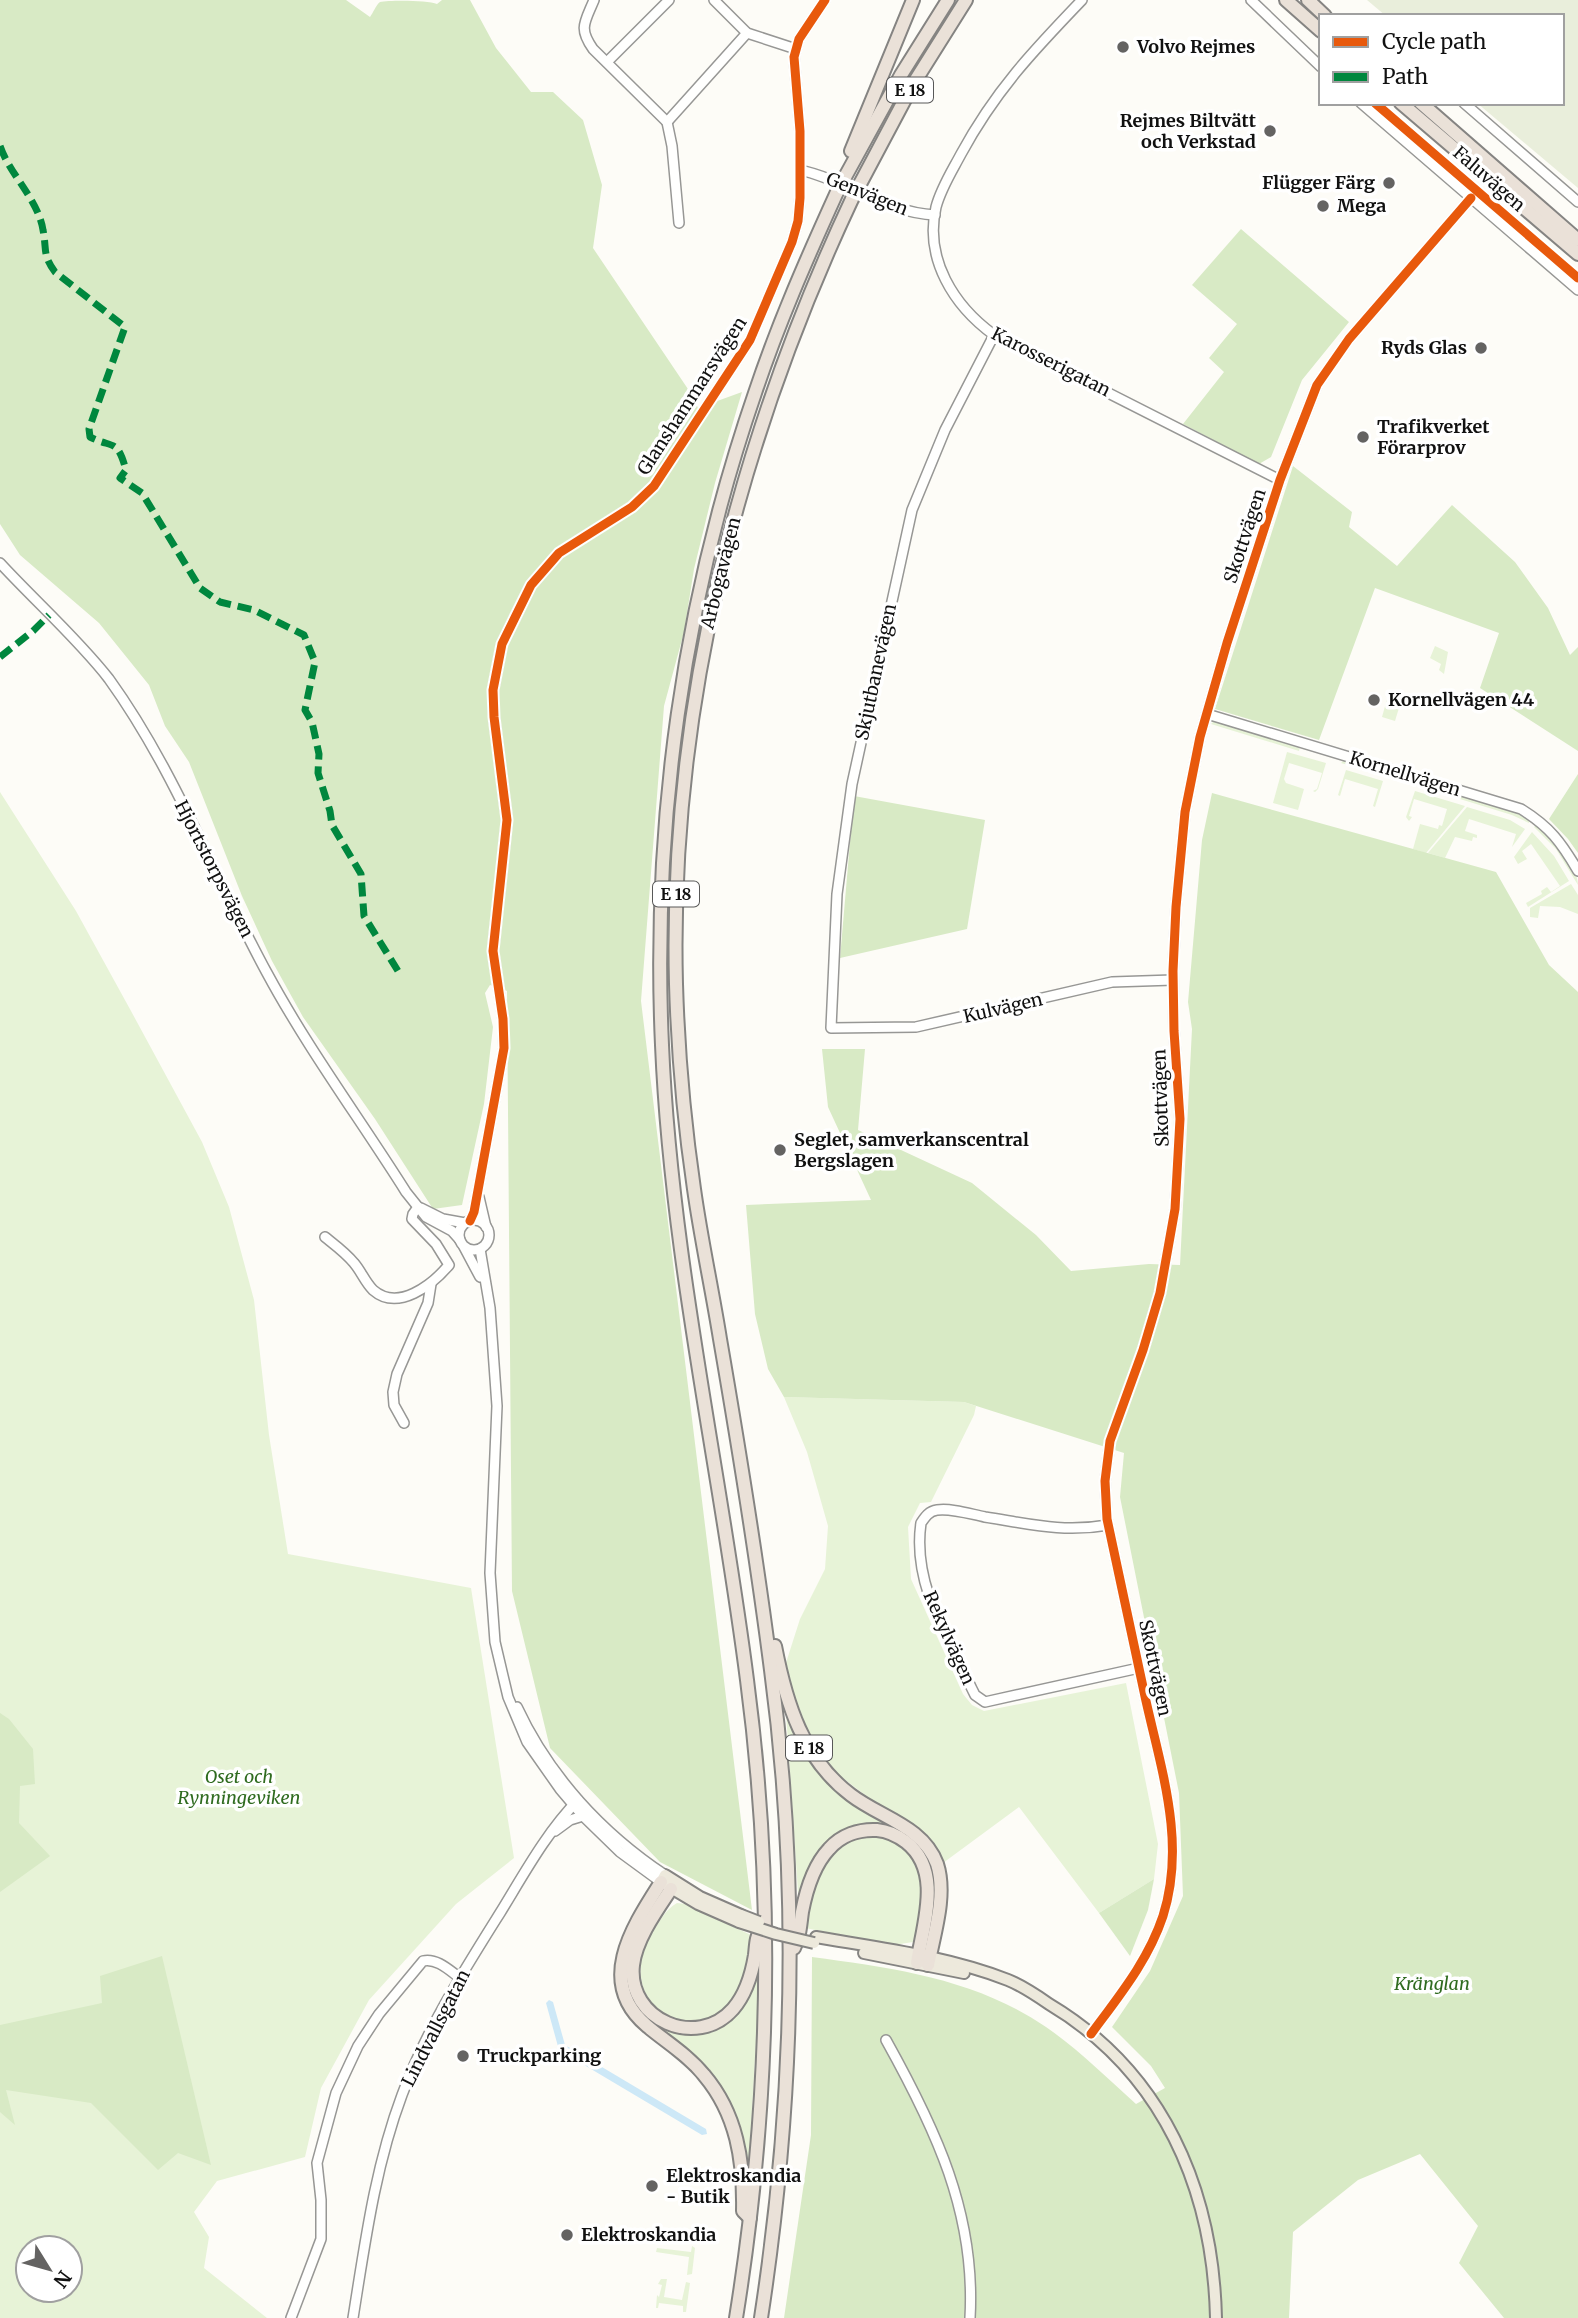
<svg xmlns="http://www.w3.org/2000/svg" width="1578" height="2318" viewBox="0 0 1578 2318" font-family="Merriweather,serif">
	<rect width="100%" height="100%" fill="#fdfcf7"/>
	<g fill="#e7f3d7" fill-rule="evenodd">
		<polygon points="1435,646 1448,652 1444,674 1439,670 1441,664 1430,658"/>
		<polygon points="1389,692 1402,698 1395,721 1382,717"/>
		<polygon points="1214,721 1300,747 1299,751 1211,724"/>
		<polygon points="1287,752 1326,763 1318,789 1315,792 1313,791 1317,789 1322,773 1289,763 1284,779 1286,783 1304,789 1298,810 1273,803"/>
		<polygon points="1344,760 1401,778 1403,781 1341,763"/>
		<polygon points="1346,770 1383,781 1375,807 1373,806 1378,789 1345,779 1340,796 1338,795"/>
		<polygon points="1414,781 1514,812 1529,819 1529,823 1512,815 1411,784"/>
		<polygon points="1415,791 1465,806 1426,853 1413,849 1420,824 1438,829 1439,825 1442,826 1447,809 1414,799 1409,816 1412,817 1409,821 1406,817"/>
		<path d="M 0,792 L 76,911 L 131,1011 L 202,1142 L 229,1207 L 254,1300 L 269,1435 L 288,1554 L 471,1588 L 514,1858 L 456,1904 L 369,2000 L 321,2088 L 305,2157 L 217,2181 L 194,2212 L 209,2237 L 204,2268 L 267,2318 L 0,2318 ZM 28,2248 L 70,2248 L 70,2290 L 28,2290 Z"/>
		<polygon points="1467,807 1510,820 1525,829 1512,847 1516,834 1469,819 1465,831 1477,835 1477,838 1473,837 1472,841 1455,837 1445,858 1428,853"/>
		<path d="M 1537,824 C 1551,835 1578,866 1578,885 L 1556,849 L 1534,827 Z"/>
		<polygon points="1532,832 1554,856 1569,881 1528,907 1526,903 1542,894 1541,891 1547,887 1551,892 1560,886 1531,844 1522,851 1527,859 1518,864 1514,857"/>
		<polygon points="1571,884 1578,895 1578,914 1560,907 1540,906 1538,918 1530,917 1530,908"/>
		<polygon points="784,1397 964,1402 976,1406 974,1415 931,1502 920,1503 908,1527 911,1579 963,1694 972,1705 984,1711 1126,1683 1158,1844 1154,1879 1099,1913 1019,1807 943,1863 923,1832 874,1802 835,1772 808,1731 784,1669 800,1619 825,1569 828,1526 807,1452"/>
		<path d="M 786,1713 C 797,1736 807,1760 824,1779 C 844,1802 876,1816 902,1831 L 874,1824 L 850,1828 L 830,1841 L 799,1907 Z"/>
		<path d="M 866,1835 C 931,1840 924,1886 917,1936 L 913,1942 L 894,1945 L 805,1928 C 814,1883 818,1849 866,1835 Z"/>
		<path d="M 677,1903 L 686,1904 L 751,1935 C 748,1955 745,1974 737,1993 C 706,2055 606,2009 653,1932 C 660,1921 665,1910 677,1903 Z"/>
		<path d="M 760,1969 L 749,2164 C 733,2098 707,2064 654,2022 C 712,2053 739,2024 760,1969 Z"/>
		<polygon points="692,2246 695,2248 692,2274 687,2275 689,2257 656,2252 657,2248 691,2252"/>
		<polygon points="661,2279 667,2279 664,2297 682,2300 686,2282 690,2283 686,2312 683,2312 683,2306 659,2303 658,2308 656,2308 657,2295 659,2297 662,2285 658,2284"/>
	</g>
	<g fill="#d8eac5">
		<path d="M 0,0 L 346,0 L 370,17 C 373,13 376,5 380,2 C 389,0 428,0 437,4 L 442,0 L 470,0 L 496,48 L 531,92 L 553,92 L 583,120 L 602,185 L 593,248 L 692,395 L 698,408 L 742,392 L 715,483 L 694,569 L 684,632 L 664,706 L 641,1001 L 752,1910 L 660,1862 L 550,1748 L 512,1591 L 507,991 L 490,985 L 485,993 L 493,1027 L 484,1104 L 462,1205 L 433,1209 L 375,1119 L 303,1017 L 272,961 L 242,896 L 189,762 L 165,726 L 149,685 L 99,623 L 20,555 L 0,524 Z"/>
		<polygon points="1241,229 1349,322 1302,380 1271,457 1259,464 1183,424 1224,372 1209,358 1237,324 1192,285"/>
		<polygon points="1293,466 1352,512 1349,527 1397,566 1452,505 1515,562 1548,608 1570,655 1578,647 1578,751 1480,688 1499,633 1375,588 1319,740 1215,709"/>
		<polygon points="1578,774 1578,853 1568,839 1549,819"/>
		<path d="M 1212,793 L 1496,872 L 1549,965 L 1578,992 L 1578,2318 L 1504,2318 L 1459,2263 L 1478,2226 L 1420,2154 L 1358,2180 L 1293,2232 L 1289,2318 L 784,2318 L 811,2135 L 812,1957 C 894,1968 976,1979 1046,2027 C 1078,2049 1107,2078 1136,2104 L 1165,2088 L 1151,2066 L 1112,2027 L 1150,1971 L 1183,1896 L 1179,1793 L 1120,1497 L 1124,1453 L 964,1402 L 784,1397 L 768,1369 L 755,1314 L 746,1205 L 871,1200 L 828,1107 L 822,1049 L 865,1049 L 858,1130 L 972,1183 L 1036,1235 L 1071,1271 L 1149,1264 L 1180,1265 L 1192,1029 L 1188,1002 L 1202,840 Z"/>
		<polygon points="854,796 985,820 967,929 840,958"/>
		<polygon points="0,1713 9,1719 33,1749 35,1784 20,1786 19,1823 50,1856 0,1892"/>
		<polygon points="1154,1879 1148,1910 1130,1956 1099,1913"/>
		<polygon points="162,1956 211,2165 178,2153 158,2170 91,2103 6,2090 15,2125 0,2112 0,2025 102,2003 100,1976"/>
	</g>
	<polygon fill="#e9eedb" points="1367,0 1578,0 1578,188 1477,103 1562,103 1562,16 1386,16"/>
	<polygon fill="#cde8f7" points="549,2000 553,2002 565,2045 706,2129 707,2134 702,2135 559,2050 546,2003"/>
	<g fill="none" stroke-linecap="round" stroke-linejoin="round">
		<g stroke="#979795" stroke-width="12">
			<g id="minor">
				<path d="M 594,0 C 585,22 578,28 593,49 L 667,122 L 747,33"/>
				<polyline points="714,0 747,33 796,49"/>
				<path d="M 1082,0 C 1033,51 995,91 961,154 C 952,171 941,188 936,207 C 924,259 954,306 994,335 L 1280,480"/>
				<polyline points="1251,0 1321,67"/>
				<polyline points="607,62 669,0"/>
				<polyline points="1361,103 1578,290"/>
				<polyline points="1464,103 1578,202"/>
				<polyline points="667,122 672,146 679,223"/>
				<path d="M 800,170 C 846,180 887,213 935,215"/>
				<polyline points="994,335 945,430 912,510 852,784 837,894 831,1028 916,1027 1112,982 1173,980"/>
				<path d="M 0,563 C 34,600 79,640 109,679 C 174,769 214,876 267,973 C 308,1049 360,1119 406,1192 L 426,1217 L 452,1231 L 460,1240"/>
				<path d="M 1207,714 L 1521,809 C 1550,827 1561,842 1578,871"/>
				<polyline points="479,1197 486,1227"/>
				<polyline points="421,1208 443,1219 465,1223"/>
				<circle cx="474" cy="1235" r="15"/>
				<polyline points="470,1221 474,1212 504,1048 503,1019 493,951 507,820 494,717 493,690 502,644 531,585 559,553 632,507 654,486 750,340 792,242 798,221 800,198 800,131 794,57 799,39 825,0"/>
				<path d="M 325,1237 C 335,1245 346,1253 354,1263 C 361,1271 365,1282 373,1290 C 398,1312 432,1285 449,1265 L 436,1244 L 412,1219 L 413,1214 L 418,1207"/>
				<polyline points="464,1247 480,1277"/>
				<polyline points="480,1249 490,1308 497,1406 490,1573 495,1642 508,1697 527,1742 560,1789 583,1816 620,1852 661,1882"/>
				<polyline points="404,1423 394,1405 393,1392 397,1374 428,1303 431,1284"/>
				<path d="M 1108,1525 C 1063,1533 1030,1524 985,1517 C 970,1514 952,1508 937,1510 C 929,1511 925,1517 921,1523 C 912,1583 947,1637 972,1689 L 975,1695 L 985,1702 L 1139,1668"/>
				<path d="M 517,1707 C 549,1776 602,1833 665,1875"/>
				<polyline points="555,1831 570,1820 583,1816"/>
				<path d="M 1091,2034 C 1119,1996 1148,1961 1163,1916 C 1186,1844 1162,1772 1146,1701 C 1133,1640 1120,1579 1107,1519 L 1105,1481 L 1110,1441 L 1143,1350 L 1160,1293 L 1175,1209 L 1180,1119 L 1174,1031 L 1173,971 L 1176,907 L 1185,812 L 1200,737 L 1227,643 L 1280,480 L 1317,385 L 1349,339 L 1471,198"/>
				<path d="M 886,2040 C 935,2128 976,2213 970,2318"/>
				<path d="M 291,2318 L 321,2239 L 321,2200 L 317,2163 L 336,2093 L 358,2046 L 379,2014 L 423,1961 C 437,1958 449,1970 460,1978"/>
				<path d="M 353,2318 C 365,2243 375,2167 402,2095 C 426,2030 463,1972 500,1913 C 524,1874 546,1833 578,1800"/>
			</g>
		</g>
		<g stroke="#858482" stroke-width="14">
			<g id="major">
				<polyline points="739,1922 698,1904 661,1882 665,1875 700,1897 741,1915"/>
				<path d="M 816,1937 C 880,1948 946,1956 1008,1980 C 1023,1986 1036,1995 1049,2004 C 1163,2072 1213,2189 1216,2318"/>
				<polyline points="864,1953 964,1973"/>
			</g>
		</g>
		<g stroke="#858482" stroke-width="16">
			<g id="highway">
				<polyline points="1286,0 1321,31"/>
				<polyline points="1308,0 1325,16"/>
				<polyline points="1401,103 1578,254"/>
				<polyline points="1421,103 1578,240"/>
				<polyline points="851,151 913,0"/>
				<polyline points="845,177 901,75 948,0"/>
				<polyline points="860,184 912,86 966,0"/>
				<path d="M 775,1646 C 786,1703 803,1759 851,1795 C 881,1818 923,1826 937,1864 C 947,1895 934,1934 928,1965"/>
				<path d="M 661,1882 C 633,1926 595,1982 647,2026 C 666,2042 688,2055 704,2075 C 737,2114 744,2161 743,2211 L 750,2218"/>
				<path d="M 671,1889 C 657,1910 636,1939 633,1965 C 627,2020 697,2050 733,2009 C 746,1994 752,1973 755,1955 C 756,1946 756,1936 761,1929"/>
				<path d="M 794,1948 C 800,1936 800,1926 802,1912 C 806,1891 813,1866 829,1849 C 841,1835 859,1829 877,1830 C 888,1831 898,1836 906,1842 C 943,1871 923,1924 917,1963"/>
				<path d="M 736,2318 C 770,2107 775,1892 747,1680 C 720,1468 671,1258 662,1045 C 652,824 683,602 755,393 C 778,324 807,258 837,192"/>
				<path d="M 761,2318 C 794,2103 800,1886 771,1670 C 757,1560 739,1449 720,1339 C 712,1289 701,1239 694,1189 C 684,1121 678,1053 676,984 C 669,712 737,444 852,199"/>
			</g>
		</g>
		<use href="#minor" stroke="#fffffe" stroke-width="9"/>
		<use href="#major" stroke="#ede9dc" stroke-width="10"/>
		<use href="#highway" stroke="#eae1d8" stroke-width="12"/>
		<g stroke="#858482" stroke-width="14" stroke-linecap="butt">
			<g id="major-bridge">
				<polyline points="741,1915 759,1922"/>
				<polyline points="739,1922 776,1934 814,1943"/>
			</g>
		</g>
		<g stroke="#858482" stroke-width="16" stroke-linecap="butt">
			<g id="highway-bridge">
				<polyline points="837,192 845,177"/>
				<polyline points="852,199 860,184"/>
			</g>
		</g>
		<use href="#major-bridge" stroke="#ede9dc" stroke-width="10"/>
		<use href="#highway-bridge" stroke="#eae1d8" stroke-width="12"/>
		<g stroke="#00873e" stroke-width="7" stroke-dasharray="14 7" stroke-linecap="butt">
			<path d="M 0,146 C 10,175 38,199 43,230 C 47,250 42,254 55,272 L 125,327 L 89,429 L 90,437 C 114,449 117,438 126,470 L 120,478 L 142,493 L 200,588 L 220,602 L 254,610 L 304,635 L 315,662 L 305,710 L 312,722 L 319,754 L 318,773 L 330,811 L 332,825 L 361,874 L 364,916 L 398,971"/>
			<polyline points="0,657 33,631 49,615"/>
		</g>
		<g stroke="#fff" stroke-width="13">
			<g id="cycleway">
				<polyline points="1375,103 1578,278"/>
				<polyline points="470,1221 474,1212 504,1048 503,1019 493,951 507,820 494,717 493,690 502,644 531,585 559,553 632,507 654,486 750,340 792,242 798,221 800,198 800,131 794,57 799,39 825,0"/>
				<path d="M 1091,2034 C 1119,1996 1148,1961 1163,1916 C 1186,1844 1162,1772 1146,1701 C 1133,1640 1120,1579 1107,1519 L 1105,1481 L 1110,1441 L 1143,1350 L 1160,1293 L 1175,1209 L 1180,1119 L 1174,1031 L 1173,971 L 1176,907 L 1185,812 L 1200,737 L 1227,643 L 1280,480 L 1317,385 L 1349,339 L 1471,198"/>
			</g>
		</g>
		<use href="#cycleway" stroke="#e8590c" stroke-width="9"/>
	</g>
	<g fill="#646362" stroke="#fff" stroke-width="2.5">
		<circle cx="1123" cy="47" r="7"/>
		<circle cx="1270" cy="131" r="7"/>
		<circle cx="1389" cy="183" r="7"/>
		<circle cx="1323" cy="206" r="7"/>
		<circle cx="1481" cy="348" r="7"/>
		<circle cx="1363" cy="437" r="7"/>
		<circle cx="1374" cy="700" r="7"/>
		<circle cx="780" cy="1150" r="7"/>
		<circle cx="463" cy="2056" r="7"/>
		<circle cx="652" cy="2186" r="7"/>
		<circle cx="567" cy="2235" r="7"/>
	</g>
	<g text-anchor="middle" stroke-width="7" stroke-linejoin="round" paint-order="stroke">
		<g fill="#fff" stroke="#585858" stroke-width="2">
			<rect x="887" y="77.5" width="46" height="25" rx="5"/>
			<rect x="653" y="881.5" width="46" height="25" rx="5"/>
			<rect x="786" y="1735.5" width="46" height="25" rx="5"/>
		</g>
		<g font-size="16" font-weight="bold" fill="#111">
			<text x="910" y="96">E 18</text>
			<text x="676" y="900">E 18</text>
			<text x="809" y="1754">E 18</text>
		</g>
		<g font-size="18" font-weight="bold" fill="#111" stroke="#fff" text-anchor="start">
			<text x="1137" y="53">Volvo Rejmes</text>
			<text x="1256" y="127" text-anchor="end">Rejmes Biltvätt<tspan x="1256" dy="21">och Verkstad</tspan></text>
			<text x="1375" y="189" text-anchor="end">Flügger Färg</text>
			<text x="1337" y="212">Mega</text>
			<text x="1467" y="354" text-anchor="end">Ryds Glas</text>
			<text x="1377" y="433">Trafikverket<tspan x="1377" dy="21">Förarprov</tspan></text>
			<text x="1388" y="706">Kornellvägen 44</text>
			<text x="794" y="1146">Seglet, samverkanscentral<tspan x="794" dy="21">Bergslagen</tspan></text>
			<text x="477" y="2062">Truckparking</text>
			<text x="666" y="2182">Elektroskandia<tspan x="666" dy="21">- Butik</tspan></text>
			<text x="581" y="2241">Elektroskandia</text>
		</g>
		<g font-size="18" fill="#111" stroke="#fff">
			<text transform="translate(1489 179) rotate(41)" y="6">Faluvägen</text>
			<text transform="translate(867 194) rotate(22)" y="6">Genvägen</text>
			<text transform="translate(1051 362) rotate(27)" y="6">Karosserigatan</text>
			<text transform="translate(692 396) rotate(-57)" y="6">Glanshammarsvägen</text>
			<text transform="translate(1245 536) rotate(-72)" y="6">Skottvägen</text>
			<text transform="translate(721 573) rotate(-76)" y="6">Arbogavägen</text>
			<text transform="translate(876 672) rotate(-78)" y="6">Skjutbanevägen</text>
			<text transform="translate(1405 774) rotate(17)" y="6">Kornellvägen</text>
			<text transform="translate(214 869) rotate(63)" y="6">Hjortstorpsvägen</text>
			<text transform="translate(1003 1008) rotate(-13)" y="6">Kulvägen</text>
			<text transform="translate(1161 1098) rotate(-92)" y="6">Skottvägen</text>
			<text transform="translate(949 1638) rotate(66)" y="6">Rekylvägen</text>
			<text transform="translate(1155 1668) rotate(78)" y="6">Skottvägen</text>
			<text transform="translate(436 2028) rotate(-63)" y="6">Lindvallsgatan</text>
		</g>
		<g font-size="18" font-style="italic" fill="#2f6b1f" stroke="#fff">
			<text x="239" y="1783">Oset och<tspan x="239" dy="21">Rynningeviken</tspan></text>
			<text x="1432" y="1990">Kränglan</text>
		</g>
	</g>
	<rect x="1319" y="14" width="245" height="91" fill="#ffffff" stroke="#a0a0a0" stroke-width="2"/>
	<rect x="1333" y="37" width="35" height="10" fill="#e8590c" stroke="#a0a0a0" stroke-width="2"/>
	<text x="1382" y="49" font-size="21" fill="#111111">Cycle path</text>
	<rect x="1333" y="72" width="35" height="10" fill="#00873e" stroke="#a0a0a0" stroke-width="2"/>
	<text x="1382" y="84" font-size="21" fill="#111111">Path</text>
	<g transform="translate(49 2269) rotate(127)"><circle r="33" fill="#ffffff" stroke="#a0a0a0" stroke-width="2"/>
	<path d="M0-5L12 26L0 18L-12 26Z" fill="#646362"/>
	<text y="-10" font-size="19" font-weight="bold" text-anchor="middle" fill="#111111">N</text>
	</g>
</svg>
